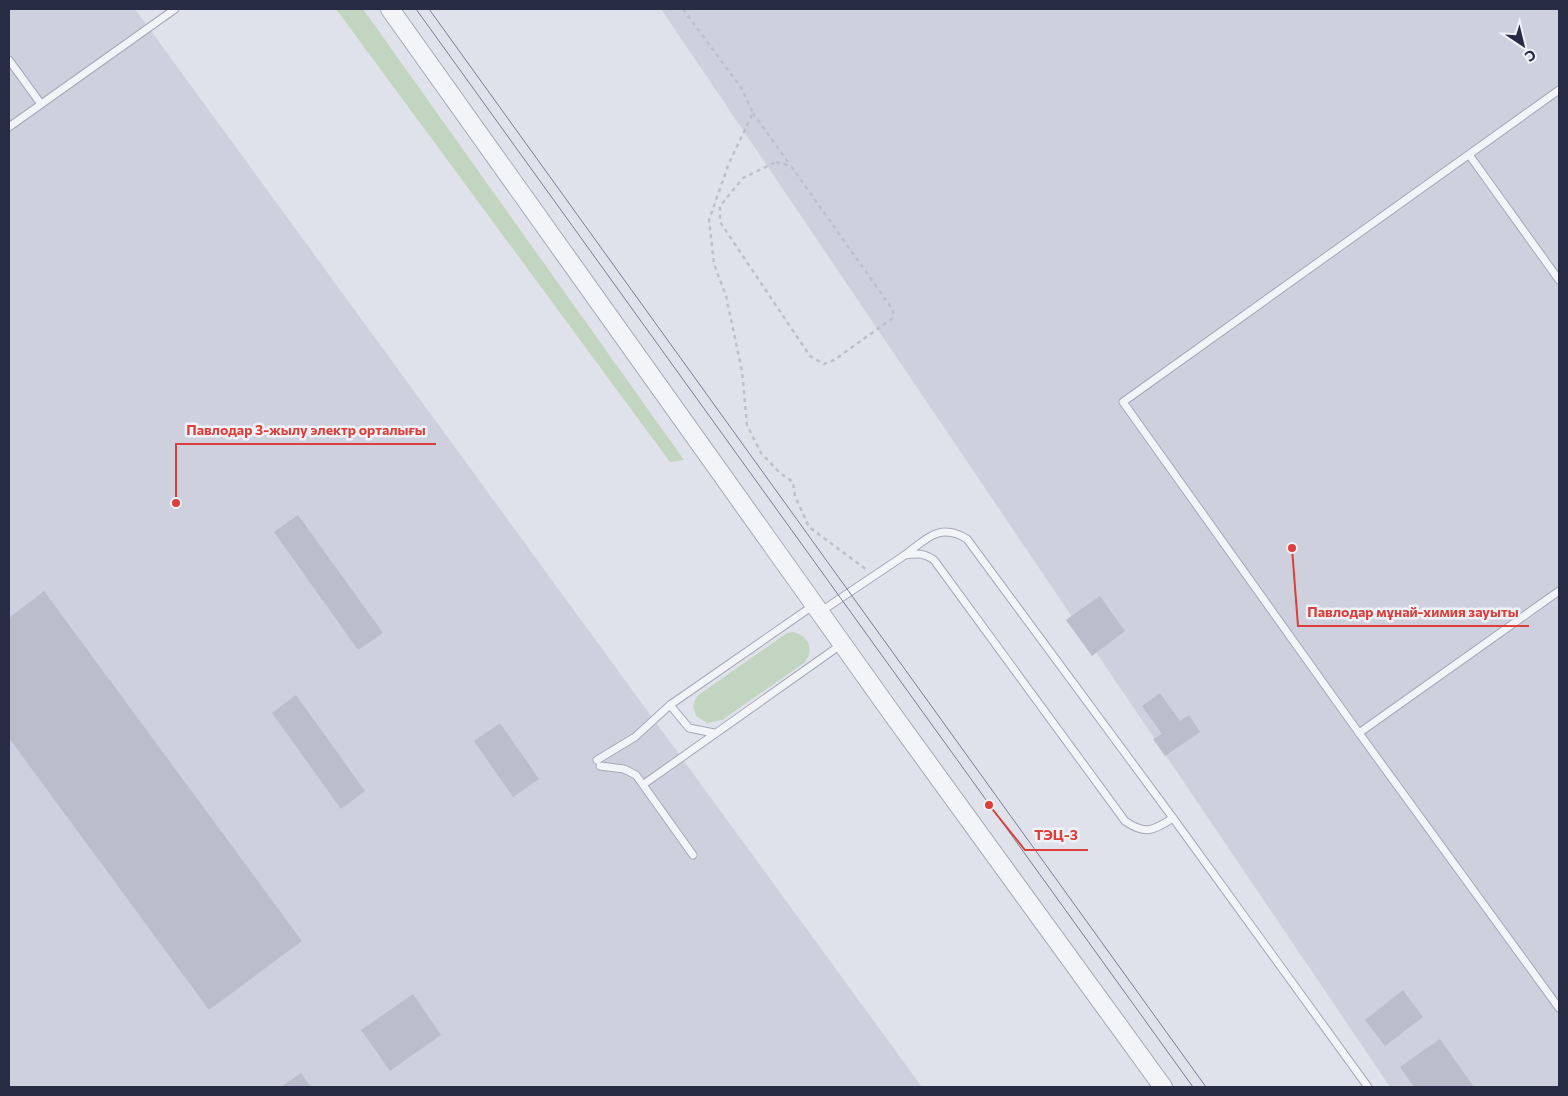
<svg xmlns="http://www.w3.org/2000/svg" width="1568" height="1096" viewBox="0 0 1568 1096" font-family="Commissioner,sans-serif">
	<rect width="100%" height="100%" fill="#e0e2eb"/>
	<g fill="#ced1dd">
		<polygon points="9,9 135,9 922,1087 9,1087"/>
		<polygon points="661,9 1559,9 1559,1087 1390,1087"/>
	</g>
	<g fill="#c2d5c0">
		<polygon points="336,9 363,9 684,460 670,462"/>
		<path d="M 793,632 C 809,635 815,651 804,663 L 722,720 L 707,723 L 696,716 L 693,706 L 697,696 L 787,633 Z"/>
	</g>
	<g fill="#babdcb">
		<polygon points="298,515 383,633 358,650 274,532"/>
		<polygon points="44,591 302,941 209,1010 9,738 9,618"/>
		<polygon points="1100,596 1125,631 1092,656 1066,620"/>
		<polygon points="1160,693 1180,721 1189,715 1200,732 1165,756 1153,739 1162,734 1142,706"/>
		<polygon points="296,695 365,791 341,809 272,713"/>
		<polygon points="500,723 539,779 513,797 474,741"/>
		<polygon points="1403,990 1423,1017 1385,1046 1365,1020"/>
		<polygon points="413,994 441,1035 390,1071 361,1030"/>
		<polygon points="1440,1039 1474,1087 1414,1087 1400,1067"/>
		<polygon points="301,1073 311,1087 281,1087"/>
	</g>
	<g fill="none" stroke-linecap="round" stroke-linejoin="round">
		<g stroke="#a5a8b6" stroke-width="9">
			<g id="service">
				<polyline points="9,60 41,104"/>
				<polyline points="1559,90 1123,402 1359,733 1559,1008"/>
				<polyline points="9,127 175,9"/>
				<polyline points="1470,156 1559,280"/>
				<path d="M 905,555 C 926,539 940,522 967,539 L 1173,818 L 1368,1087"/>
				<path d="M 820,612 L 905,555 C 917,553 924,553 934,560 L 1125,821 C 1145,835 1153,831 1173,818"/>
				<polyline points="670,705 689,728 714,733"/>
				<polyline points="1359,733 1559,591"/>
				<polyline points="597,760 635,737 670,705 814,605"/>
				<polyline points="600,766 624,769 636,775 693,855"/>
				<polyline points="644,784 842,644"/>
			</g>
		</g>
		<g stroke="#a5a8b6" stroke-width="20">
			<polyline id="tertiary" points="390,9 893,715 1163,1087"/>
		</g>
		<g stroke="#bec0c9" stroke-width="2.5" stroke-dasharray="4 4" stroke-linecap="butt">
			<polyline points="683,9 742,89 753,113 729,163 709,220 714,264 726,296 742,371 747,425 761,453 780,473 793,482 795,496 809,527 867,570"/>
			<polyline points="753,113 790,165"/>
			<polygon points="776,162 791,166 893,310 893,318 834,360 824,364 810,356 720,222 720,206 743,178"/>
		</g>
		<use href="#service" stroke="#f3f4f8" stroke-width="7"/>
		<use href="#tertiary" stroke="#f3f4f8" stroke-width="18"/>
		<g stroke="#787e96" stroke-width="1">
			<polyline points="416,9 1193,1087"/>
			<polyline points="429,9 1206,1087"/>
		</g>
	</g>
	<path fill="none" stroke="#dc3e39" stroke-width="2" d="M176 503L176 444H436M1292 548L1298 626H1529M989 805L1025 850H1088"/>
	<g fill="#dc3e39" stroke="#f0f2f8" stroke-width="2">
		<circle cx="176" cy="503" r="5"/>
		<circle cx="1292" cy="548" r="5"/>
		<circle cx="989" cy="805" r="5"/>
	</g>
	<g font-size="14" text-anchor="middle" font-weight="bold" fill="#dc3e39" stroke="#f0f2f8" stroke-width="5" stroke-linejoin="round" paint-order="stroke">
		<text x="306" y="435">Павлодар 3-жылу электр орталығы</text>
		<text x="1413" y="617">Павлодар мұнай-химия зауыты</text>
		<text x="1056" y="840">ТЭЦ-3</text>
	</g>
	<rect width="1568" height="1096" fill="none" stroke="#272c44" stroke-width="20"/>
	<g transform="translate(1523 45) rotate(145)" stroke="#f0f2f8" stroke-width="4" paint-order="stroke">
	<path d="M0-4L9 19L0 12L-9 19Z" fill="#272c44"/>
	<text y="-8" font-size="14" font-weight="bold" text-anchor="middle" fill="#272c44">С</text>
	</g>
</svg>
